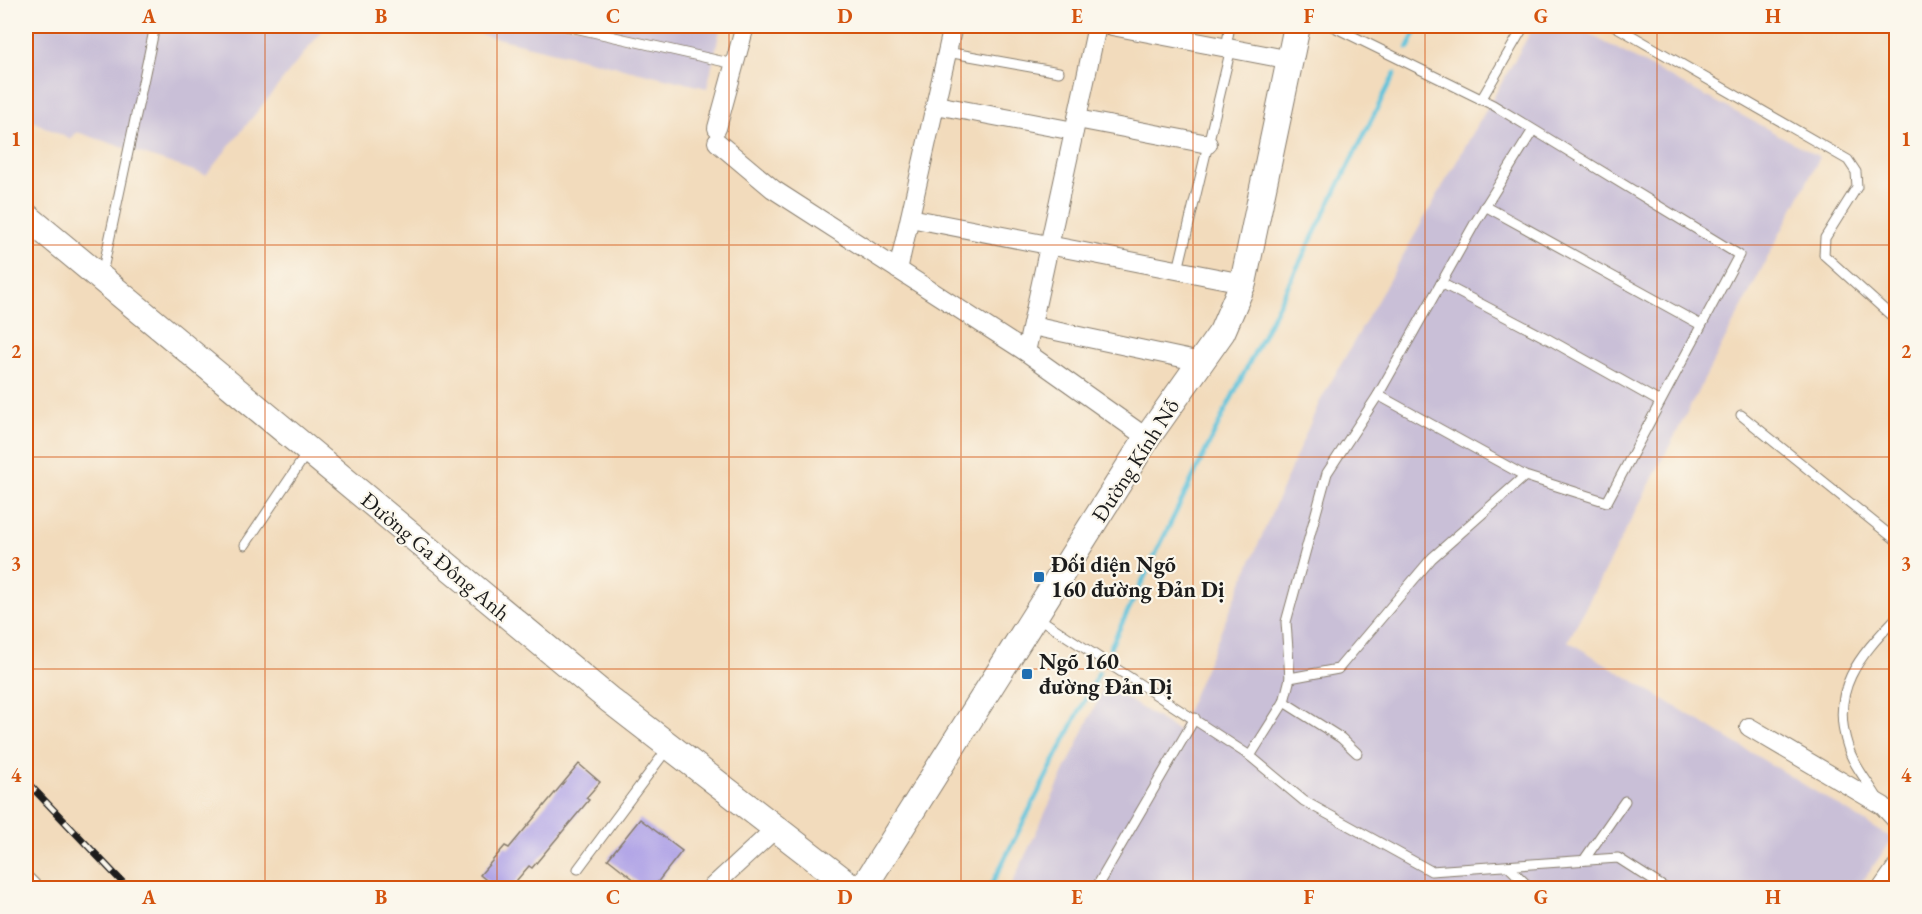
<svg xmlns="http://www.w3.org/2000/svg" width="1922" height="914" viewBox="0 0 1922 914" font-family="'EB Garamond',serif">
	<rect width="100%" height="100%" fill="#fbf7ec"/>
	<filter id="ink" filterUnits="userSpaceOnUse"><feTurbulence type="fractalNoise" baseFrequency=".0167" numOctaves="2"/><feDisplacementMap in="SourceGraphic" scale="12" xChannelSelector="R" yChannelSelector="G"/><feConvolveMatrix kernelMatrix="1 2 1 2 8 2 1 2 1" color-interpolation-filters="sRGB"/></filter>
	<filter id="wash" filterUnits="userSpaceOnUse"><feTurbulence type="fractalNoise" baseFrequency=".008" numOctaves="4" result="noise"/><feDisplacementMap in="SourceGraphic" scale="24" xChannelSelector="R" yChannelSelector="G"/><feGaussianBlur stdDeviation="1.35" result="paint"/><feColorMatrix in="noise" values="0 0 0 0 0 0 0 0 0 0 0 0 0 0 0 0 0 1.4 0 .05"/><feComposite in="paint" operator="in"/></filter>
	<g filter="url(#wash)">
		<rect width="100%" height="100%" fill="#f2dbbc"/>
		<g fill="#c9bfd7">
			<polygon points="26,26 326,26 206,175 77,132 70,139 26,118"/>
			<polygon points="446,26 721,26 707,88"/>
			<polygon points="1534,26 1574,26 1820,157 1568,641 1893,839 1857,888 1010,888 1105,685 1178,731 1319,403"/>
		</g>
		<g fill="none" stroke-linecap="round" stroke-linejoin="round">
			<g stroke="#5ec3db" stroke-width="4.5">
				<polyline points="1408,48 1419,26"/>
				<polyline points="1110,648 1226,409 1395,73"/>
				<polyline points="990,888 1099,672"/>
			</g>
		</g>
		<g id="blocks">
			<g fill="#a79ae6">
				<polygon points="579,764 600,782 586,798 589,800 532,868 529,866 510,888 496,888 480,875 505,846 509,848"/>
				<polygon points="640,819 682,851 653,888 645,888 608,859"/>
			</g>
		</g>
	</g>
	<g filter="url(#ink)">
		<use href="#blocks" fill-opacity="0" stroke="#877c6c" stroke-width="1.5"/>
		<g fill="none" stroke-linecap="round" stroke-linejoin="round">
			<g stroke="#877c6c" stroke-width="11">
				<g id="lane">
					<polyline points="566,26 734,64"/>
					<polyline points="1332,26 1493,105 1739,255 1607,502 1525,476 1378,395 1327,473 1286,622 1290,678 1338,669 1432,558 1525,476"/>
					<polyline points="1615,26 1848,160 1856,172 1857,187 1825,238 1824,255 1896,320"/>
					<polyline points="1226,47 1230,26"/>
					<polyline points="947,52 1059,72"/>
					<polyline points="1481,100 1524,26"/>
					<polyline points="1485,206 1701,325"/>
					<polyline points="1178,270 1231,48"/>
					<polyline points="102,274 155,26"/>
					<polyline points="1441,283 1548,339 1660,402"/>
					<polyline points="1378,395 1475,223 1533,130"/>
					<polyline points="1741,415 1896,540"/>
					<polyline points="245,545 307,453"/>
					<polyline points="1037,617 1250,756 1304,801 1431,871 1618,858 1665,888"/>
					<polyline points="1290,678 1284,702 1341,738 1357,753"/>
					<polyline points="1250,756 1284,702"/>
					<path d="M 1878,799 C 1869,783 1853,765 1848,747 C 1829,690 1859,657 1896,618"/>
					<polyline points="1584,860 1625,801"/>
					<polyline points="1508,866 1530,888"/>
					<polyline points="578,869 668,748"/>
					<polyline points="1096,888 1195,718"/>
				</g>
			</g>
			<g stroke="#877c6c" stroke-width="20">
				<g id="street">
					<polyline points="1112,26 1291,60"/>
					<polyline points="936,105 1074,131"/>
					<polyline points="1077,119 1208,144"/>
					<polyline points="717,128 745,26"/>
					<polyline points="717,142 773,189 1026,352 1147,438"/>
					<polyline points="910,218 1243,283"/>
					<polyline points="898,270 953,26"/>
					<polyline points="1032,326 1201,362"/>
					<polyline points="1026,352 1097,26"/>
					<polyline points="1749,727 1883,806 1896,820"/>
					<polyline points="26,881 33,888"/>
					<polyline points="711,888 775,829"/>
					<polyline points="1882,888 1896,868"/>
				</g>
			</g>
			<g stroke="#877c6c" stroke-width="28">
				<g id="secondary">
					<polyline points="26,216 611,701 853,888"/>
					<polyline points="863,888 1147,438 1222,332 1243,283 1297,26"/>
				</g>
			</g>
			<use href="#lane" stroke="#fff" stroke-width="9"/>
			<use href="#street" stroke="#fff" stroke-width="18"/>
			<use href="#secondary" stroke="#fff" stroke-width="26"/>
			<g stroke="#1c1c1c" stroke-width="7">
				<polyline id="rail" points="26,781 128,888"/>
			</g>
			<use href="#rail" stroke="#fbf7ec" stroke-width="4.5" stroke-dasharray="14" stroke-linecap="butt"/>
		</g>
	</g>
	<path fill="none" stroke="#d4530e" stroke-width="1.5" stroke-opacity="0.55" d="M 265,26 L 265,888M 497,26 L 497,888M 729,26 L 729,888M 961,26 L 961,888M 1193,26 L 1193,888M 1425,26 L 1425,888M 1657,26 L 1657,888M 26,245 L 1896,245M 26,457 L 1896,457M 26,669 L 1896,669"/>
	<g fill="#1f6fb2" stroke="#fbf7ec" stroke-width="2">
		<rect x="1033" y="571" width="12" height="12" rx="3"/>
		<rect x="1021" y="668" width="12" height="12" rx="3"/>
	</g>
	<g text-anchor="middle" stroke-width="4.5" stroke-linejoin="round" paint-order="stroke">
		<g font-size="22" fill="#1c1c1c" stroke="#fbf7ec">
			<text transform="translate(1135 460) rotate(-57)" y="8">Đường Kính Nỗ</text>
			<text transform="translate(436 556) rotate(40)" y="8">Đường Ga Đông Anh</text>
		</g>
		<g font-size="22" font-weight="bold" fill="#1c1c1c" stroke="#fbf7ec" text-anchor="start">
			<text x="1051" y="572">Đối diện Ngõ<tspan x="1051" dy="25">160 đường Đản Dị</tspan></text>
			<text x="1039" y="669">Ngõ 160<tspan x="1039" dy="25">đường Đản Dị</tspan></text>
		</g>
	</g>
	<rect width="1922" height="914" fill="none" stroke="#fbf7ec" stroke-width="66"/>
	<rect x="33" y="33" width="1856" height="848" fill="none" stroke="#d4530e" stroke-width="2"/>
	<g font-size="20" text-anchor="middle" font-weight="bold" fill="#d4530e">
		<text x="149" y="23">A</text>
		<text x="381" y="23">B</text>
		<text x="613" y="23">C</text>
		<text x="845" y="23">D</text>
		<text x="1077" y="23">E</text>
		<text x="1309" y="23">F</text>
		<text x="1541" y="23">G</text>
		<text x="1773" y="23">H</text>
		<text x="16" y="146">1</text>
		<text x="1906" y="146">1</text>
		<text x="16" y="358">2</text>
		<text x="1906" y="358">2</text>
		<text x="16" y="570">3</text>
		<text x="1906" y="570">3</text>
		<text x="16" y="782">4</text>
		<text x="1906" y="782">4</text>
		<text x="149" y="904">A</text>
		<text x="381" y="904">B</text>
		<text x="613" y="904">C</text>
		<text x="845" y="904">D</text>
		<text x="1077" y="904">E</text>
		<text x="1309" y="904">F</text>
		<text x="1541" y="904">G</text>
		<text x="1773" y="904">H</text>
	</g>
</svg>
